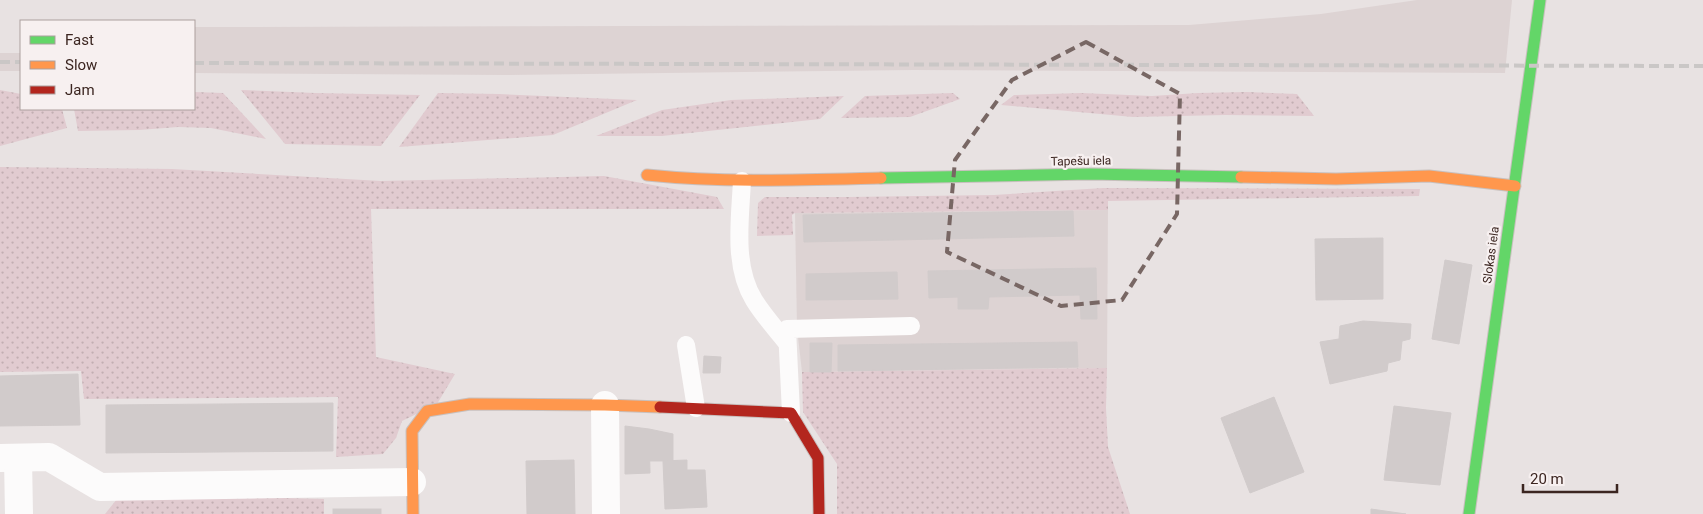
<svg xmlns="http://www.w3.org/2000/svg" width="1703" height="514" viewBox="0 0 1703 514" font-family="Roboto,sans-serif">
	<defs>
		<pattern id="grass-dots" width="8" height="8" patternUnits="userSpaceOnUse" patternTransform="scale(1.25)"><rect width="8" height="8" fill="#e1cbd0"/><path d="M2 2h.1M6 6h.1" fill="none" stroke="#c2aeb2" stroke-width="1.8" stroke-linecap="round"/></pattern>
	</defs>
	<rect width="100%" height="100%" fill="#e8e2e2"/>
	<g fill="#ddd3d3">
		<polygon points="1417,0 1512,0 1505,73 913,70 505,75 194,73 194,27 1189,25 1321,14"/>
		<rect x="0" y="53" width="21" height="18"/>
		<polygon points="1108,210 1107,368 802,372 797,328 795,213"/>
	</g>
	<g fill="url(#grass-dots)">
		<polygon points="0,90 21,94 21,109 62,109 67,128 0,146"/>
		<polygon points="241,90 315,93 420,95 381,146 285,144"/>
		<polygon points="194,92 223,93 266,139 211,128 178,127 139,130 78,131 74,109 194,109"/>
		<polygon points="1247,92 1297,94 1314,116 1225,115 1133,117 1001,105 1014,95 1081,93 1152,96 1198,93"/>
		<polygon points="438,93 499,94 637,100 553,135 399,147"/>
		<polygon points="953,93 960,99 910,117 841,118 865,96"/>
		<polygon points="844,96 820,119 662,136 596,136 662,110 731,100"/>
		<polygon points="0,167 172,169 381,181 604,176 717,197 724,209 371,209 376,357 455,374 437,404 402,421 396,438 383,454 336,457 338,397 84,399 81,371 0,372"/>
		<polygon points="1103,188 1420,189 1419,196 1108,201 1108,210 795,213 792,215 793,235 757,236 758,203 765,197 848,197 994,195"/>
		<polygon points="1107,368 1106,408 1108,447 1130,514 837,514 837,464 803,412 802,372"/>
		<polygon points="242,497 324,499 324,514 105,514 117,499"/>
	</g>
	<g fill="#d1cbcb" stroke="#d1cbcb">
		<polygon points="1073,211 1074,236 804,242 803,215"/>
		<polygon points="1383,238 1383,299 1316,300 1315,239"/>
		<polygon points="1445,260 1472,265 1459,344 1432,339"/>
		<polygon points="1096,268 1097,319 1081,319 1080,295 989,297 988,309 958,309 958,297 929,298 928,271"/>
		<polygon points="897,272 898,299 806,300 806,274"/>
		<polygon points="1363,321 1411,324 1410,339 1402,341 1400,360 1388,363 1387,371 1330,384 1320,342 1339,339 1340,326"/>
		<polygon points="1077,342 1078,367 838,371 838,345"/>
		<polygon points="810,343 832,343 831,372 810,372"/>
		<polygon points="704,356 721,357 720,373 703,373"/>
		<polygon points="78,374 80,425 0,426 0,376"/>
		<polygon points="1274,397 1304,472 1250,493 1221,418"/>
		<polygon points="333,403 333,451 106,453 106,405"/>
		<polygon points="1394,406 1451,413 1440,485 1384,480"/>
		<polygon points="625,426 649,429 650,473 625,474"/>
		<polygon points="649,429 673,434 673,461 649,461"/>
		<polygon points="574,460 575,514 527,514 526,461"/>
		<polygon points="687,460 687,470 705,470 707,507 665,509 663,461"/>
		<rect x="333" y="509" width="48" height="5"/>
		<polygon points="1371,509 1406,514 1371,514"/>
	</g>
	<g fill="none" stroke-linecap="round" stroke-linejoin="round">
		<g stroke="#c8c0be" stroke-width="13">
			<g id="fast">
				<polyline points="881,178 1090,174 1241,177"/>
				<polyline points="1469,514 1540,0"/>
			</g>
		</g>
		<g stroke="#c8c0be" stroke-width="13">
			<g id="slow">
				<path d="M 647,175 C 725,183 802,180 881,178"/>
				<polyline points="1241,177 1336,179 1429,176 1515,186"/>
				<polyline points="413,514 412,431 427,411 470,404 605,405 660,407"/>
			</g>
		</g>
		<g stroke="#c8c0be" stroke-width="13">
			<polyline id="jam" points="660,407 791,413 818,458 819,514"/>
		</g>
		<g stroke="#fcfbfb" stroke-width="18">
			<path d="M 742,181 C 740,220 733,266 754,300 C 763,315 776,329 787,343"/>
			<polyline points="686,345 696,408"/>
			<polyline points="791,413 787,329 911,326"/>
		</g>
		<g stroke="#fcfbfb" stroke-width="28">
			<polyline points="605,405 606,514"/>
			<polyline points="0,458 49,457 100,487 412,482"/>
			<polyline points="18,458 19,514"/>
		</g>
		<use href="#fast" stroke="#63d668" stroke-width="11"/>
		<use href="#slow" stroke="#ff974d" stroke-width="11"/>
		<use href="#jam" stroke="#b3261e" stroke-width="11"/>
		<g stroke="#cac7c6" stroke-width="4" stroke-dasharray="10 5" stroke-linecap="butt">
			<polyline points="0,62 21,62"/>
			<polyline points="194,63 1703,66"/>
		</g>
	</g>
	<path fill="none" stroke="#786764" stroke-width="4" stroke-dasharray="10 6" stroke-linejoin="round" d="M 1086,42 L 1180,94 L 1177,214 L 1122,300 L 1061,306 L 947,252 L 955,160 L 1012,80 Z"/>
	<g text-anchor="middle" stroke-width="4.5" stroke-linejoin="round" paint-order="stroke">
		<g font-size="12" fill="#3b2520" stroke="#f7f0f0">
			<text transform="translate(1081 161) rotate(-1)" y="4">Tapešu iela</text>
			<text transform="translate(1491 255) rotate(-82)" y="4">Slokas iela</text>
		</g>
	</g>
	<rect x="20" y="20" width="175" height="90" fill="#f7f0f0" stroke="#ac9f9d"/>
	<rect x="30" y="36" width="25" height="8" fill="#63d668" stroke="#ac9f9d"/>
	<text x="65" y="45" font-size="15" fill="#3b2520">Fast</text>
	<rect x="30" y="61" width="25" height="8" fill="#ff974d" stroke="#ac9f9d"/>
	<text x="65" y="70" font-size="15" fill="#3b2520">Slow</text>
	<rect x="30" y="86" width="25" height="8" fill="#b3261e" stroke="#ac9f9d"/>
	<text x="65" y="95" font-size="15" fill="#3b2520">Jam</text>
	<path d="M1523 484v8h94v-8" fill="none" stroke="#3b2520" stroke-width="2.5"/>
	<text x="1530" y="484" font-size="15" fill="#3b2520" stroke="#f7f0f0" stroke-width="4" paint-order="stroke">20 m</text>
</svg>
